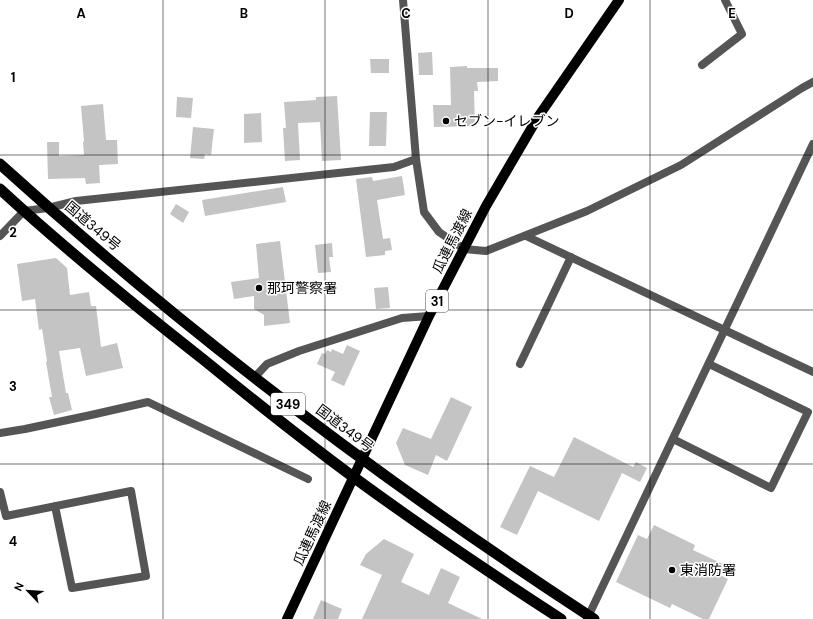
<svg xmlns="http://www.w3.org/2000/svg" width="813" height="619" viewBox="0 0 813 619" font-family="'DM Sans','Noto Sans JP',sans-serif">
	<rect width="100%" height="100%" fill="#fff"/>
	<g fill="#c4c4c4">
		<polygon points="432,52 433,75 419,75 418,53"/>
		<polygon points="370,59 389,59 389,73 371,73"/>
		<polygon points="467,66 467,68 498,68 498,81 477,82 478,91 474,91 475,126 434,127 433,105 451,105 450,67"/>
		<polygon points="337,96 341,160 322,161 320,122 298,123 300,160 285,161 283,128 286,128 284,102 316,100 316,97"/>
		<polygon points="177,97 193,98 191,118 176,117"/>
		<polygon points="103,104 106,140 117,140 118,164 99,165 100,183 86,184 85,178 48,179 47,142 59,142 59,156 84,155 83,142 84,141 81,106"/>
		<polygon points="370,112 387,112 386,146 369,146"/>
		<polygon points="261,113 262,142 244,143 244,114"/>
		<polygon points="193,127 214,129 211,155 205,154 204,159 190,158"/>
		<polygon points="402,176 405,195 377,200 383,239 390,238 392,250 385,251 385,255 366,257 356,179 372,177 373,181"/>
		<polygon points="283,187 286,202 205,216 202,200"/>
		<polygon points="176,204 189,212 183,223 170,214"/>
		<polygon points="280,241 290,323 264,326 264,315 254,309 254,296 234,299 231,282 259,278 256,244"/>
		<polygon points="332,243 333,257 329,257 331,272 318,273 315,245"/>
		<polygon points="56,258 67,268 70,295 89,292 91,306 96,306 101,347 117,343 123,368 86,376 80,348 59,351 66,393 68,393 72,410 54,415 49,397 52,397 46,362 47,361 42,329 39,330 35,299 22,301 17,264"/>
		<polygon points="388,287 390,308 376,309 374,288"/>
		<polygon points="347,345 360,351 344,386 331,380 335,372 317,364 322,353 325,354 327,350 331,352 332,349 343,354"/>
		<polygon points="451,397 472,407 447,461 436,455 428,475 405,465 396,443 403,428 431,439"/>
		<polygon points="574,437 633,467 636,462 647,468 640,482 622,473 599,521 538,491 517,535 500,527 530,466 554,477"/>
		<polygon points="654,525 695,545 693,550 725,565 720,575 728,579 709,619 703,619 672,604 670,608 616,582 638,535 647,539"/>
		<polygon points="384,539 414,554 401,582 429,595 441,568 460,577 448,603 482,619 362,619 382,575 360,565 366,554"/>
		<polygon points="321,600 342,609 338,619 313,619"/>
	</g>
	<g fill="none" stroke-linecap="round" stroke-linejoin="round">
		<g stroke="#555" stroke-width="8">
			<polyline points="702,65 742,34 725,0"/>
			<polyline points="0,236 24,211 48,208 76,201 394,167 416,159"/>
			<polyline points="526,236 813,372"/>
			<polyline points="464,249 486,251 587,211 681,165 802,88 813,82"/>
			<polyline points="520,364 571,257"/>
			<polyline points="254,378 267,364 299,351 402,318 429,316"/>
			<polyline points="0,433 25,429 91,415 148,402 308,479"/>
			<polyline points="673,439 771,488 808,412 709,364"/>
			<polyline points="0,492 6,516 131,491 146,576 72,588 55,506"/>
			<polyline points="587,619 813,144"/>
		</g>
		<polyline stroke="#555" stroke-width="8" points="403,0 416,159 424,212 439,232 464,249"/>
		<polyline stroke="#000" stroke-width="10" points="287,619 429,316 486,206 538,117 619,0"/>
		<g stroke="#000" stroke-width="11">
			<path d="M 0,164 C 185,332 385,483 594,619"/>
			<path d="M 0,189 C 65,249 134,305 204,360 C 253,400 302,439 352,476 C 420,526 490,573 561,619"/>
		</g>
	</g>
	<path fill="none" stroke="#000" stroke-width="1" stroke-opacity="0.55" d="M 163,0 L 163,619M 325,0 L 325,619M 488,0 L 488,619M 650,0 L 650,619M 0,155 L 813,155M 0,310 L 813,310M 0,464 L 813,464"/>
	<g fill="#000" stroke="#fff" stroke-width="1.5">
		<circle cx="446" cy="121" r="4"/>
		<circle cx="259" cy="288" r="4"/>
		<circle cx="672" cy="570" r="4"/>
	</g>
	<g text-anchor="middle" stroke-width="3" stroke-linejoin="round" paint-order="stroke">
		<g fill="#fff" stroke="#4c4c4c" stroke-width="1">
			<rect x="426" y="290" width="22" height="22" rx="3"/>
			<rect x="271" y="393" width="34" height="22" rx="3"/>
		</g>
		<g font-size="13" font-weight="bold" fill="#000">
			<text x="437" y="306">31</text>
			<text x="288" y="409">349</text>
		</g>
		<g font-size="14" fill="#000" stroke="#fff" text-anchor="start">
			<text x="454" y="126">セブン-イレブン</text>
			<text x="267" y="293">那珂警察署</text>
			<text x="680" y="575">東消防署</text>
		</g>
		<g font-size="14" fill="#000" stroke="#fff">
			<text transform="translate(93 226) rotate(40)" y="5">国道349号</text>
			<text transform="translate(452 241) rotate(-63)" y="5">瓜連馬渡線</text>
			<text transform="translate(345 428) rotate(37)" y="5">国道349号</text>
			<text transform="translate(312 533) rotate(-65)" y="5">瓜連馬渡線</text>
		</g>
	</g>
	<g font-size="13" text-anchor="middle" font-weight="bold" fill="#000" stroke="#fff" stroke-width="3" stroke-linejoin="round" paint-order="stroke">
		<text x="81" y="18">A</text>
		<text x="244" y="18">B</text>
		<text x="406" y="18">C</text>
		<text x="569" y="18">D</text>
		<text x="732" y="18">E</text>
		<text x="13" y="82">1</text>
		<text x="13" y="237">2</text>
		<text x="13" y="391">3</text>
		<text x="13" y="546">4</text>
	</g>
	<g transform="translate(28 591) rotate(295)" stroke="#ffffff" stroke-width="3" paint-order="stroke">
	<path d="M0-3L7 15L0 10L-7 15Z" fill="#000000"/>
	<text y="-6" font-size="11" font-weight="bold" text-anchor="middle" fill="#000000">N</text>
	</g>
</svg>
